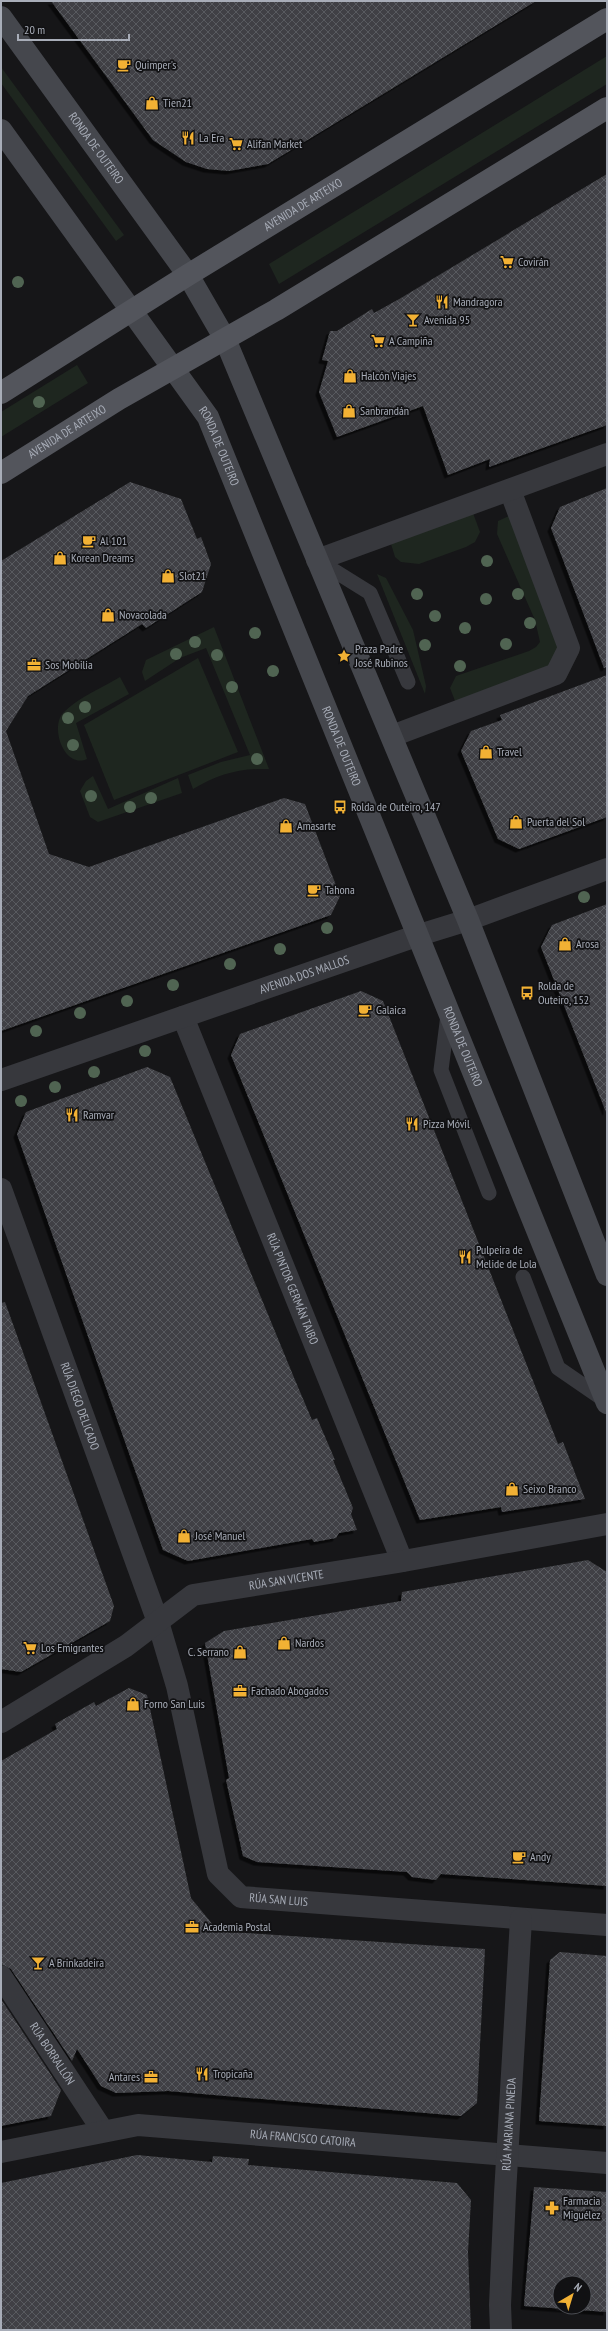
<svg xmlns="http://www.w3.org/2000/svg" width="608" height="2331" viewBox="0 0 608 2331" font-family="'PT Sans Narrow',sans-serif">
	<defs>
		<pattern id="building-cross-hatch" width="8" height="8" patternUnits="userSpaceOnUse"><rect width="8" height="8" fill="#404145"/><path d="M0 0l8 8M0 8l8-8" fill="none" stroke="#595a5e"/></pattern>
		<filter id="shadow"><feDropShadow dx="-3.5" dy="3.5" stdDeviation="0" flood-color="#0009"/></filter>
	</defs>
	<rect width="100%" height="100%" fill="#161618"/>
	<g fill="#1e261f">
		<polygon points="607,56 607,84 279,284 269,264"/>
		<polygon points="1,67 124,235 116,241 1,83"/>
		<polygon points="77,365 88,383 1,437 1,412"/>
		<polygon points="470,505 480,532 475,542 466,547 419,564 401,562 395,557 388,534"/>
		<polygon points="511,515 569,648 556,674 459,711 450,688 456,676 529,651 536,647 540,642 535,620 497,534 498,521"/>
		<polygon points="377,574 386,578 413,630 426,686 425,694"/>
		<path d="M 214,627 L 269,769 C 239,768 219,774 193,789 L 188,775 L 221,762 L 250,755 L 206,648 L 180,658 L 145,681 L 142,672 L 146,660 Z"/>
		<polygon points="198,658 238,752 114,800 84,725"/>
		<path d="M 120,677 L 129,694 L 76,723 L 87,759 C 64,769 49,726 64,712 C 79,697 102,688 120,677 Z"/>
		<polygon points="93,776 108,809 178,778 182,793 98,822 90,817 80,791 86,781"/>
	</g>
	<g fill="url(#building-cross-hatch)" fill-rule="evenodd" filter="url(#shadow)">
		<polygon points="51,1 536,1 268,164 229,171 207,169 186,162 153,140"/>
		<polygon points="607,174 607,425 489,467 490,459 448,475 423,406 337,437 319,392 328,361 322,360 330,331 337,331 372,309 374,313 401,298"/>
		<polygon points="130,482 181,499 197,539 201,537 211,564 202,592 146,628 142,624 28,696 6,731 49,854 89,867 284,798 305,804 340,896 331,915 1,1031 1,561"/>
		<polygon points="607,488 607,667 604,668 551,528 560,507"/>
		<polygon points="607,675 607,817 519,849 498,839 461,751 471,731 502,720 500,715"/>
		<polygon points="607,904 607,1111 606,1112 541,947 552,925"/>
		<polygon points="361,991 383,1001 558,1444 563,1442 585,1499 502,1512 501,1507 420,1520 231,1055 240,1034"/>
		<polygon points="147,1067 170,1077 295,1380 312,1420 317,1418 335,1460 333,1460 353,1508 351,1514 357,1530 339,1533 336,1538 314,1542 312,1539 188,1561 163,1550 17,1134 26,1112"/>
		<polygon points="5,1302 114,1606 110,1621 21,1672 1,1669 1,1303"/>
		<polygon points="588,1560 607,1572 607,1886 441,1874 436,1880 412,1877 407,1872 257,1862 243,1856 226,1780 229,1778 205,1643 224,1631 401,1601 402,1592"/>
		<polygon points="129,1688 147,1695 191,1898 218,1931 485,1949 477,2103 461,2116 168,2091 116,2093 101,2086 77,2049 72,2061 11,1969 1,1964 1,1761 57,1729 55,1724 94,1702 96,1706"/>
		<polygon points="560,1952 607,1956 607,2126 539,2121 550,1960"/>
		<polygon points="1,1999 61,2090 51,2116 1,2126"/>
		<polygon points="137,2155 212,2162 213,2156 249,2159 248,2165 457,2183 471,2200 468,2252 471,2330 1,2330 1,2183"/>
		<path d="M 534,2187 L 607,2192 L 607,2312 L 524,2306 ZM 560,2283 L 584,2283 L 584,2307 L 560,2307 Z"/>
	</g>
	<g fill="none" stroke-linecap="round" stroke-linejoin="round">
		<g stroke="#37383d" stroke-width="15">
			<polyline points="317,560 370,593 408,682"/>
			<polyline points="448,1015 441,1070 489,1193"/>
			<polyline points="523,1277 558,1368 606,1401"/>
		</g>
		<polyline stroke="#37383d" stroke-width="22" points="392,736 556,674 569,648 510,490"/>
		<g stroke="#37383d" stroke-width="22">
			<polyline points="317,560 607,454"/>
			<path id="s1" d="M 183,1017 L 402,1561"/>
			<path id="s2" d="M 1,1080 L 416,936 L 468,920 L 607,869"/>
			<path id="s3" d="M 1,1189 L 158,1622 L 177,1686 L 218,1874 L 241,1897 L 607,1925"/>
			<path id="s4" d="M 1,1722 L 126,1646 L 193,1595 L 398,1562 L 607,1524"/>
			<path id="s5" d="M 1,1976 L 103,2131"/>
			<path id="s6" d="M 1,2152 L 138,2125 L 607,2163"/>
			<path id="s7" d="M 501,2330 L 500,2305 L 505,2194 L 521,1919"/>
		</g>
		<g stroke="#45474d" stroke-width="22">
			<path id="s8" d="M 1,17 L 188,275 L 225,339 L 468,920 L 607,1275"/>
			<path id="s9" d="M 1,130 L 208,417 L 607,1403"/>
		</g>
		<g stroke="#53555c" stroke-width="22">
			<path id="s10" d="M 1,393 L 188,275 L 607,19"/>
			<path id="s11" d="M 1,473 L 119,399 L 276,310 L 607,108"/>
		</g>
	</g>
	<g fill="#506452">
		<circle cx="18" cy="282" r="6"/>
		<circle cx="39" cy="402" r="6"/>
		<circle cx="487" cy="561" r="6"/>
		<circle cx="417" cy="594" r="6"/>
		<circle cx="518" cy="594" r="6"/>
		<circle cx="486" cy="599" r="6"/>
		<circle cx="435" cy="616" r="6"/>
		<circle cx="530" cy="623" r="6"/>
		<circle cx="465" cy="628" r="6"/>
		<circle cx="255" cy="633" r="6"/>
		<circle cx="195" cy="642" r="6"/>
		<circle cx="506" cy="644" r="6"/>
		<circle cx="425" cy="645" r="6"/>
		<circle cx="176" cy="654" r="6"/>
		<circle cx="217" cy="655" r="6"/>
		<circle cx="460" cy="666" r="6"/>
		<circle cx="273" cy="671" r="6"/>
		<circle cx="232" cy="687" r="6"/>
		<circle cx="85" cy="707" r="6"/>
		<circle cx="68" cy="718" r="6"/>
		<circle cx="73" cy="745" r="6"/>
		<circle cx="257" cy="759" r="6"/>
		<circle cx="91" cy="796" r="6"/>
		<circle cx="151" cy="798" r="6"/>
		<circle cx="130" cy="807" r="6"/>
		<circle cx="584" cy="897" r="6"/>
		<circle cx="327" cy="928" r="6"/>
		<circle cx="280" cy="949" r="6"/>
		<circle cx="230" cy="964" r="6"/>
		<circle cx="173" cy="985" r="6"/>
		<circle cx="127" cy="1001" r="6"/>
		<circle cx="80" cy="1013" r="6"/>
		<circle cx="36" cy="1031" r="6"/>
		<circle cx="145" cy="1051" r="6"/>
		<circle cx="94" cy="1072" r="6"/>
		<circle cx="55" cy="1087" r="6"/>
		<circle cx="21" cy="1101" r="6"/>
	</g>
	<defs>
		<g id="cafe-bare" transform="scale(1.08)"><path d="M-5.5-4.5H6V0H3Q3 3.5 0 3.5H-2.5Q-5.5 3.5-5.5 0ZM3-3.2v2h1.7v-2ZM-6 4.5H4V6H-6Z" fill="#f2b134" stroke="#111113" stroke-width="2.5" paint-order="stroke"/></g>
		<g id="shop-bare" transform="scale(1.08)"><path d="M-5-2.5h2.3a2.7 3.5 0 0 1 5.4 0H5L5.5 6h-11ZM-1.5-2.5h3a1.5 2.3 0 0 0-3 0Z" fill="#f2b134" stroke="#111113" stroke-width="2.5" paint-order="stroke"/></g>
		<g id="restaurant-bare" transform="scale(1.08)"><path d="M-5-6h1v4h1v-4h1v4h1v-4h1v5L-1.5 .5V6h-2V.5L-5-1ZM5-6V6H3V1.5H1.5Q1.5-4 5-6Z" fill="#f2b134" stroke="#111113" stroke-width="2.5" paint-order="stroke"/></g>
		<g id="supermarket-bare" transform="scale(1.08)"><path d="M-6-5.5h2.5l.6 2H6L4.5 2H-2.5L-4.4-4H-6ZM-1.5 3.2a1.3 1.3 0 1 0 .1 0ZM3 3.2a1.3 1.3 0 1 0 .1 0Z" fill="#f2b134" stroke="#111113" stroke-width="2.5" paint-order="stroke"/></g>
		<g id="bar-bare" transform="scale(1.08)"><path d="M-6-5H6L.8 .8V4.5H3.5V6h-7V4.5H-.8V.8Z" fill="#f2b134" stroke="#111113" stroke-width="2.5" paint-order="stroke"/></g>
		<g id="sight-bare" transform="scale(1.08)"><path d="M0-6L1.8-2.2L6-1.7L2.9 1.2L3.7 5.4L0 3.3L-3.7 5.4L-2.9 1.2L-6-1.7L-1.8-2.2Z" fill="#f2b134" stroke="#111113" stroke-width="2.5" paint-order="stroke"/></g>
		<g id="office-bare" transform="scale(1.08)"><path d="M-6-3h4V-5.5h4V-3h4V5H-6ZM-1-4.5V-3h2v-1.5ZM-6 0V1H6V0Z" fill="#f2b134" stroke="#111113" stroke-width="2.5" paint-order="stroke"/></g>
		<g id="bus-bare" transform="scale(1.08)"><path d="M-5-6H5V4H4V6H2V4H-2V6H-4V4H-5ZM-3.5-4V0h7V-4ZM-3.5 1.2v1.5H-2V1.2ZM2 1.2v1.5H3.5V1.2Z" fill="#f2b134" stroke="#111113" stroke-width="2.5" paint-order="stroke"/></g>
		<g id="pharmacy-bare" transform="scale(1.08)"><path d="M-2-6h4v4h4v4h-4v4h-4v-4h-4v-4h4Z" fill="#f2b134" stroke="#111113" stroke-width="2.5" paint-order="stroke"/></g>
	</defs>
	<g fill-rule="evenodd">
		<use href="#cafe-bare" x="124" y="65"/>
		<use href="#shop-bare" x="152" y="103"/>
		<use href="#restaurant-bare" x="188" y="138"/>
		<use href="#supermarket-bare" x="236" y="144"/>
		<use href="#supermarket-bare" x="507" y="262"/>
		<use href="#restaurant-bare" x="442" y="302"/>
		<use href="#bar-bare" x="413" y="320"/>
		<use href="#supermarket-bare" x="378" y="341"/>
		<use href="#shop-bare" x="350" y="376"/>
		<use href="#shop-bare" x="349" y="411"/>
		<use href="#cafe-bare" x="89" y="541"/>
		<use href="#shop-bare" x="60" y="558"/>
		<use href="#shop-bare" x="168" y="576"/>
		<use href="#shop-bare" x="108" y="615"/>
		<use href="#sight-bare" x="344" y="656"/>
		<use href="#office-bare" x="34" y="665"/>
		<use href="#shop-bare" x="486" y="752"/>
		<use href="#bus-bare" x="340" y="807"/>
		<use href="#shop-bare" x="516" y="822"/>
		<use href="#shop-bare" x="286" y="826"/>
		<use href="#cafe-bare" x="314" y="890"/>
		<use href="#shop-bare" x="565" y="944"/>
		<use href="#bus-bare" x="527" y="993"/>
		<use href="#cafe-bare" x="365" y="1010"/>
		<use href="#restaurant-bare" x="72" y="1115"/>
		<use href="#restaurant-bare" x="412" y="1124"/>
		<use href="#restaurant-bare" x="465" y="1257"/>
		<use href="#shop-bare" x="512" y="1489"/>
		<use href="#shop-bare" x="184" y="1536"/>
		<use href="#shop-bare" x="284" y="1643"/>
		<use href="#supermarket-bare" x="30" y="1648"/>
		<use href="#shop-bare" x="240" y="1652"/>
		<use href="#office-bare" x="240" y="1691"/>
		<use href="#shop-bare" x="133" y="1704"/>
		<use href="#cafe-bare" x="519" y="1857"/>
		<use href="#office-bare" x="192" y="1927"/>
		<use href="#bar-bare" x="38" y="1963"/>
		<use href="#restaurant-bare" x="202" y="2074"/>
		<use href="#office-bare" x="151" y="2077"/>
		<use href="#pharmacy-bare" x="552" y="2208"/>
	</g>
	<g text-anchor="middle" stroke-width="3.5" stroke-linejoin="round" paint-order="stroke">
		<g font-size="12" fill="#a8adb8" stroke="#111113" text-anchor="start">
			<text x="135" y="69">Quimper's</text>
			<text x="163" y="107">Tien21</text>
			<text x="199" y="142">La Era</text>
			<text x="247" y="148">Alifan Market</text>
			<text x="518" y="266">Covirán</text>
			<text x="453" y="306">Mandragora</text>
			<text x="424" y="324">Avenida 95</text>
			<text x="389" y="345">A Campiña</text>
			<text x="361" y="380">Halcón Viajes</text>
			<text x="360" y="415">Sanbrandán</text>
			<text x="100" y="545">Al 101</text>
			<text x="71" y="562">Korean Dreams</text>
			<text x="179" y="580">Slot21</text>
			<text x="119" y="619">Novacolada</text>
			<text x="355" y="653">Praza Padre<tspan x="355" dy="14">José Rubinos</tspan></text>
			<text x="45" y="669">Sos Mobilia</text>
			<text x="497" y="756">Travel</text>
			<text x="351" y="811">Rolda de Outeiro, 147</text>
			<text x="527" y="826">Puerta del Sol</text>
			<text x="297" y="830">Amasarte</text>
			<text x="325" y="894">Tahona</text>
			<text x="576" y="948">Arosa</text>
			<text x="538" y="990">Rolda de<tspan x="538" dy="14">Outeiro, 152</tspan></text>
			<text x="376" y="1014">Galaica</text>
			<text x="83" y="1119">Ramvar</text>
			<text x="423" y="1128">Pizza Móvil</text>
			<text x="476" y="1254">Pulpeira de<tspan x="476" dy="14">Melide de Lola</tspan></text>
			<text x="523" y="1493">Seixo Branco</text>
			<text x="195" y="1540">José Manuel</text>
			<text x="295" y="1647">Nardos</text>
			<text x="41" y="1652">Los Emigrantes</text>
			<text x="229" y="1656" text-anchor="end">C. Serrano</text>
			<text x="251" y="1695">Fachado Abogados</text>
			<text x="144" y="1708">Forno San Luis</text>
			<text x="530" y="1861">Andy</text>
			<text x="203" y="1931">Academia Postal</text>
			<text x="49" y="1967">A Brinkadeira</text>
			<text x="213" y="2078">Tropicaña</text>
			<text x="140" y="2081" text-anchor="end">Antares</text>
			<text x="563" y="2205">Farmacia<tspan x="563" dy="14">Miguélez</tspan></text>
		</g>
		<g font-size="12" fill="#a8adb8" stroke="#111113">
			<text dy="4" stroke="none"><textPath href="#s8" startOffset="162">RONDA DE OUTEIRO</textPath></text>
			<text dy="4" stroke="none"><textPath href="#s10" startOffset="356">AVENIDA DE ARTEIXO</textPath></text>
			<text dy="4" stroke="none"><textPath href="#s11" startOffset="78">AVENIDA DE ARTEIXO</textPath></text>
			<text dy="4" stroke="none"><textPath href="#s9" startOffset="385">RONDA DE OUTEIRO</textPath></text>
			<text dy="4" stroke="none"><textPath href="#s9" startOffset="709">RONDA DE OUTEIRO</textPath></text>
			<text dy="4" stroke="none"><textPath href="#s2" startOffset="321">AVENIDA DOS MALLOS</textPath></text>
			<text dy="4" stroke="none"><textPath href="#s9" startOffset="1033">RONDA DE OUTEIRO</textPath></text>
			<text dy="4" stroke="none"><textPath href="#s1" startOffset="293">RÚA PINTOR GERMÁN TAIBO</textPath></text>
			<text dy="4" stroke="none"><textPath href="#s3" startOffset="231">RÚA DIEGO DELICADO</textPath></text>
			<text dy="4" stroke="none"><textPath href="#s4" startOffset="325">RÚA SAN VICENTE</textPath></text>
			<text dy="4" stroke="none"><textPath href="#s3" startOffset="790">RÚA SAN LUIS</textPath></text>
			<text dy="4" stroke="none"><textPath href="#s5" startOffset="93">RÚA BORRALLÓN</textPath></text>
			<text dy="4" stroke="none"><textPath href="#s7" startOffset="206">RÚA MARIANA PINEDA</textPath></text>
			<text dy="4" stroke="none"><textPath href="#s6" startOffset="305">RÚA FRANCISCO CATOIRA</textPath></text>
		</g>
	</g>
	<rect width="608" height="2331" fill="none" stroke="#a8adb8" stroke-width="4"/>
	<g transform="translate(572 2295) rotate(38)"><circle r="19" fill="#111113" stroke="#4d4f55"/>
	<path d="M0-3L7 15L0 10L-7 15Z" fill="#f2b134"/>
	<text y="-6" font-size="11" font-weight="bold" text-anchor="middle" fill="#a8adb8">N</text>
	</g>
	<path d="M18 34v6h111v-6" fill="none" stroke="#a8adb8" stroke-width="2"/>
	<text x="24" y="34" font-size="12" fill="#a8adb8" stroke="#111113" stroke-width="3" paint-order="stroke">20 m</text>
</svg>
